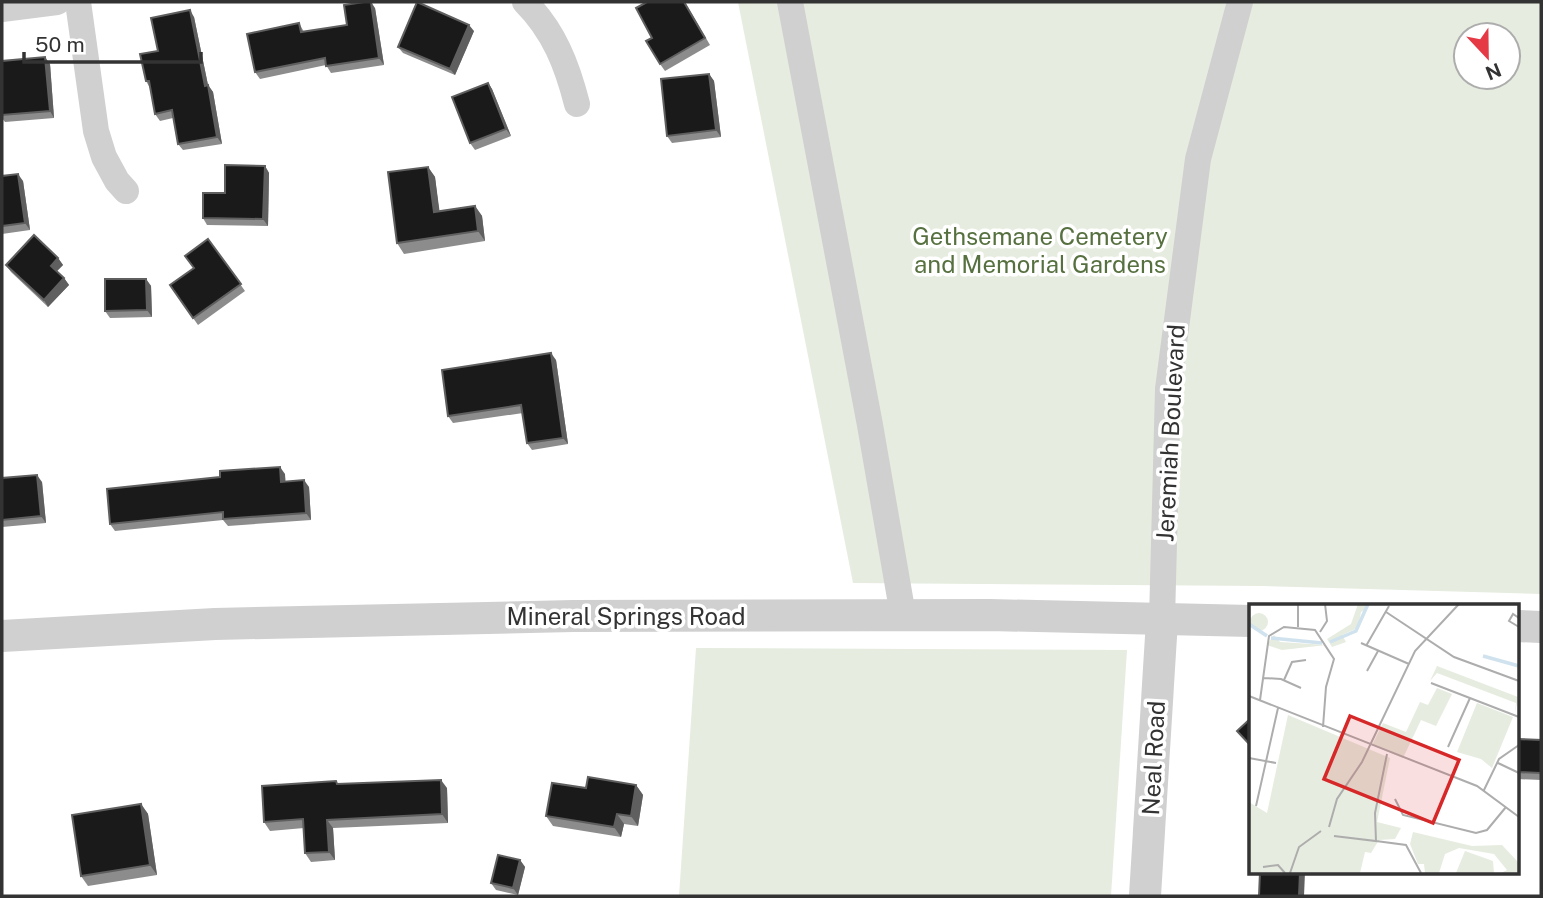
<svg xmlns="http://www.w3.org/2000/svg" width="1543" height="898" viewBox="0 0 1543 898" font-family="'Public Sans',sans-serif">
	<rect width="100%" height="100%" fill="#fff"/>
	<g fill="#e6ecdf" fill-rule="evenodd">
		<path d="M 738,2 L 1541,2 L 1541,594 L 1265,586 L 853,583 ZM 1466,35 L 1508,35 L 1508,77 L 1466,77 Z"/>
		<polygon points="696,648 1127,650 1111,896 679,896"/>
	</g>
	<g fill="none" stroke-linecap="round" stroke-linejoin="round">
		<g stroke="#d0d0d0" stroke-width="26">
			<polyline points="78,2 96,131 104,157 117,181 126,191"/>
			<path d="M 525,2 C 554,31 567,65 577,104"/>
			<polyline points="790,2 870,425 903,615"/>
			<polyline points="2,9 57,2"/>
			<polyline points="1162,620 1168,389 1198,159 1240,2"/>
		</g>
		<g stroke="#d0d0d0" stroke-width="32">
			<polyline points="1517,626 1541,627"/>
			<polyline points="2,636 215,624 573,616 990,615 1251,621"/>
			<polyline points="1145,896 1162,620"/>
		</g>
	</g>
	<g fill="#8c8c8c">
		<polygon points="647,2 685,2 710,45 665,71 660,64 652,38"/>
		<polygon points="375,8 384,65 331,73 326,65 260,79 255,72 299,23 304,32 347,25"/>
		<polygon points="194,17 208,85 213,92 222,144 183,150 178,144 173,118 160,121 155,114 150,88 146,81 158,51"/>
		<polygon points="474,31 455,75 403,53 398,47"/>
		<polygon points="2,61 50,64 54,118 5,122 2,118"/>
		<polygon points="709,74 714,81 721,137 672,143 667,136"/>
		<polygon points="488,83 492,89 511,136 475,150 470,143"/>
		<polygon points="265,166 269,173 268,226 207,225 203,218 225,193"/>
		<polygon points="428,167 435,177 439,211 475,206 482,216 485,241 404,254 397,243"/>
		<polygon points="2,176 23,181 30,230 2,234"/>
		<polygon points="208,239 245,291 198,325 170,285 194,268"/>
		<polygon points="58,258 63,265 57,271 64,278 69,285 48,307 11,272 6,265"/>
		<polygon points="146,279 151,286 152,317 110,318 105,311"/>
		<polygon points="556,360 568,444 532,450 527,443 523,413 453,423 448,416"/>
		<polygon points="285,474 285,481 309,487 311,520 228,526 223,520 115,531 110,524"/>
		<polygon points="2,478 42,482 46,523 2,527"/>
		<polygon points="1517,739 1541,740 1541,780 1517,779"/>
		<polygon points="339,784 447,788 448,823 333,828 335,860 311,862 305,853 304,828 270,831 264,822"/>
		<polygon points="636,785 643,795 638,826 624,824 621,837 553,826 546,816 586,788"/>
		<polygon points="141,804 148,814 157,875 88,886 81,876"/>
		<polygon points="520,860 525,867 518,895 496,890 491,883"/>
	</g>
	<g fill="#5f5f5f">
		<polygon points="371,2 375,8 384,65 379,58"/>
		<polygon points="190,10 194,17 208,85 213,92 222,144 217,137 205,86"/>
		<polygon points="469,25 474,31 455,75 450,69"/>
		<polygon points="45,57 50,64 54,118 50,111"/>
		<polygon points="709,74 714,81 721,137 716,130"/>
		<polygon points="488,83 492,89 511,136 506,129"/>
		<polygon points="265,166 269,173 268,226 263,219"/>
		<polygon points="428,167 435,177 441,222 434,212"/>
		<polygon points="18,174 23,181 30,230 25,223"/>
		<polygon points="475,206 482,216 485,241 478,231"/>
		<polygon points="58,258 63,265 55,273 51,266"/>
		<polygon points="64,278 69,285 48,307 44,300"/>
		<polygon points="146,279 151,286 152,317 147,310"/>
		<polygon points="551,353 556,360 568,444 563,438"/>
		<polygon points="280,467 285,474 286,488 281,482"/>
		<polygon points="37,475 42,482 46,523 41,516"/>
		<polygon points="304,480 309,487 311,520 306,513"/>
		<polygon points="441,780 447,788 448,823 442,814"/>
		<polygon points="636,785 643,795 638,826 631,816"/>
		<polygon points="141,804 148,814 157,875 150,865"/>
		<polygon points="617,814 624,824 621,837 614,827"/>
		<polygon points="327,820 333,828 335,860 329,852"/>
		<polygon points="520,860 525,867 518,895 513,888"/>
		<polygon points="1300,872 1305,872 1304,896 1299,896"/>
	</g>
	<g fill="#1a1a1a" stroke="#5f5f5f" stroke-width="2">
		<polygon points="364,2 371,2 379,58 326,66 325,58 255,72 247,34 299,23 301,32 347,25 344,5"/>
		<polygon points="417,2 469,25 450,69 398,47"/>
		<polygon points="647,2 684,2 705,38 660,64 646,41 652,38 636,8"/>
		<polygon points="190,10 205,86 208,85 217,137 178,144 172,110 155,114 149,81 146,81 140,54 158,51 151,18"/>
		<polygon points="45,57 50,111 2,115 2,61"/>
		<polygon points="709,74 716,130 667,136 661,79"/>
		<polygon points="488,83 506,129 470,143 452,97"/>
		<polygon points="225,165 265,166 263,219 203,218 203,193 225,193"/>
		<polygon points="428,167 434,212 475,206 478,231 397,243 388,172"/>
		<polygon points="18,174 25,223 2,226 2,176"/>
		<polygon points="34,235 58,258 51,266 64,278 44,300 6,265"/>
		<polygon points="208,239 241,284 193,318 170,285 194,268 185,256"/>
		<polygon points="105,279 146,279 147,310 105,311"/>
		<polygon points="551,353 563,438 527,443 521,405 448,416 442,370"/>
		<polygon points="280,467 281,482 304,480 306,513 223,519 223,512 110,524 107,489 220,477 220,471"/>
		<polygon points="37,475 41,516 2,520 2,478"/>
		<polygon points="1251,718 1251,746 1237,731"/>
		<polygon points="1517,739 1541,740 1541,773 1517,772"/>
		<polygon points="588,777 636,785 631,816 617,814 614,827 546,816 552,783 586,788"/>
		<polygon points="441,780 442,814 327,820 329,852 305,853 303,819 264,822 262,786 336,781 337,784"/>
		<polygon points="141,804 150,865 81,876 72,815"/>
		<polygon points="498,855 520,860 513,888 491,883"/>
		<polygon points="1260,872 1300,872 1299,896 1259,896"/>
	</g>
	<g text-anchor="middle" stroke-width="7" stroke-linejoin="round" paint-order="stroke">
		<g font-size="24" fill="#56703f" stroke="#fff">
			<text x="1040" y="245">Gethsemane Cemetery<tspan x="1040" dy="28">and Memorial Gardens</tspan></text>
		</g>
		<g font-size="24" fill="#333" stroke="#fff">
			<text transform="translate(1171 433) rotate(-87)" y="8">Jeremiah Boulevard</text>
			<text x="626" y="625">Mineral Springs Road</text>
			<text transform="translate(1154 758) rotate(-87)" y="8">Neal Road</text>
		</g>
	</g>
	<g transform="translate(1249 604)">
		<rect width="270" height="270" fill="#fff"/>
		<path d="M 109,0 L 119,0 L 119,4 L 112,8 L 109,24 L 93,31 L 97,38 L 83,43 L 78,35 L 102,20 ZM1 18a9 9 0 1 1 18 0a9 9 0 1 1-18 0ZM 25,31 L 31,38 L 77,41 L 33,46 L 18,41 ZM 188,62 L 269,93 L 266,109 L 267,99 L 188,69 L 181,77 ZM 188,84 L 203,90 L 187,122 L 172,116 L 154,154 L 123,141 L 134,119 L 157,128 L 171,98 L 179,101 ZM 228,99 L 264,113 L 243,164 L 232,155 L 208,148 ZM 39,111 L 141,154 L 128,218 L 152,224 L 146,235 L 130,236 L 122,249 L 116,248 L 111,269 L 0,269 L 0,198 L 18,209 ZM 164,228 L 223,242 L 253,241 L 269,258 L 269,269 L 252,269 L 258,266 L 245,250 L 210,244 L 196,250 L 190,269 L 176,269 L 175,260 L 169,260 L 161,240 ZM 216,247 L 244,257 L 245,269 L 207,269 Z" fill="#e6ecdf"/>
		<path fill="none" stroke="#cfe2ee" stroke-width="3.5" d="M 0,20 L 18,32M 22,34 L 73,39M 81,38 L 107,27 L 119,0M 234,52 L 270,62"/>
		<path fill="none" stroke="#adadad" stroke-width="2" d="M 49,0 L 49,23M 137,8 L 205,53 L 270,77M 270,14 L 264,10 L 260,17 L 270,23M 71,28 L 78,17 L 76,0M 112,39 L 160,60M 117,42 L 140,2M 118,67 L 129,47M 15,74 L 32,75 L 52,84M 35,76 L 43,58 L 57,56M 182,79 L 270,113M 0,92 L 228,182 L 270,213M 11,96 L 20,32 L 35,23 L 66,26 L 85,55 L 77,83 L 74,123M 199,143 L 221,94M 0,154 L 27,159M 249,159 L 270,169M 235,186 L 250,155 L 270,141M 146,195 L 154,211 L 227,229 L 238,226 L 257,203M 7,202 L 29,104M 80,223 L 88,195 L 113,158 L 166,47 L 210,0M 85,232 L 127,237 L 126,209 L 138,150M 127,237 L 157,241 L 172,269M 14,263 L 29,261 L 36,269M 41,269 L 50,243 L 72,227"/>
		<path fill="#d62828" fill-opacity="0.15" stroke="#d62828" stroke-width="3.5" d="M 101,112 L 210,156 L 184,219 L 75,175 Z"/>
		<rect width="270" height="270" fill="none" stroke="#333" stroke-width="3.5"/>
	</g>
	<rect width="1543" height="898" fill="none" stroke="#333333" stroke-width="7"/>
	<g transform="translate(1487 56) rotate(158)"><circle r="33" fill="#ffffff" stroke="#adadad" stroke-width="2"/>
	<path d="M0-5L12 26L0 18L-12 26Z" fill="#e63946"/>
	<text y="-10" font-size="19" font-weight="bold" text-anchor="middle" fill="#333333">N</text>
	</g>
	<path d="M24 52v10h177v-10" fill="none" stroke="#333333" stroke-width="3.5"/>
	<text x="35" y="52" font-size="21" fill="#333333" stroke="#ffffff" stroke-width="5" paint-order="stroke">50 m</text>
</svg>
